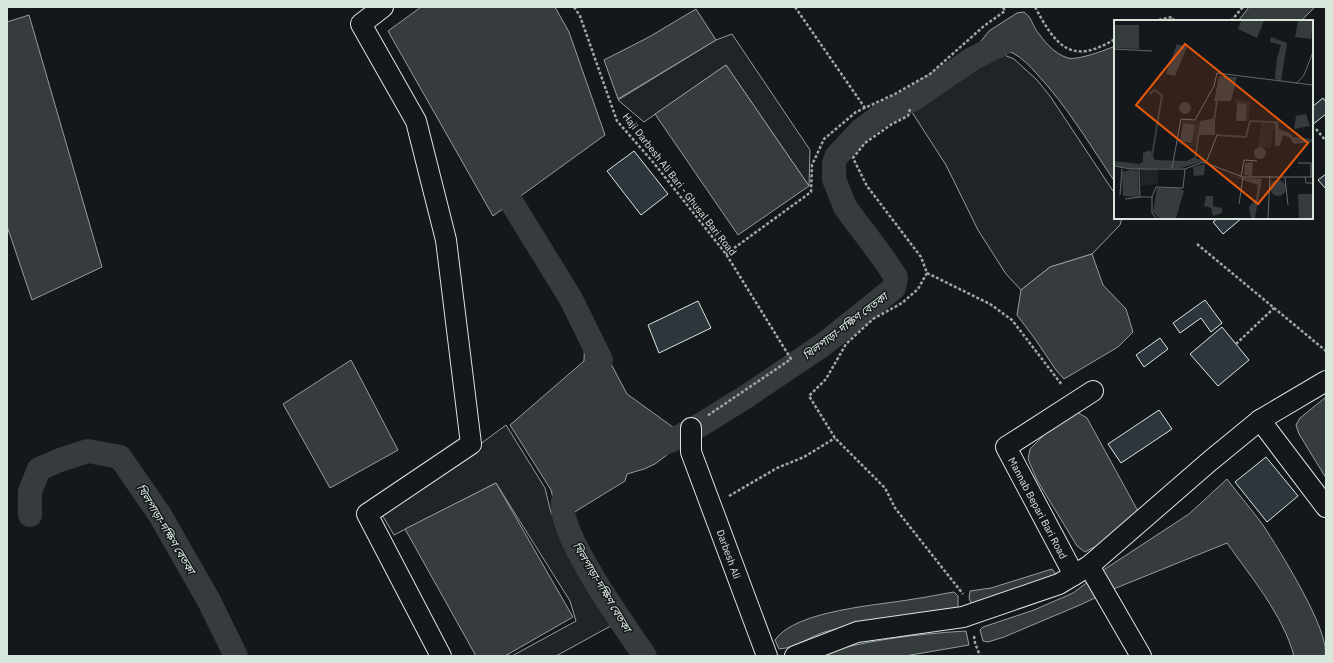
<svg xmlns="http://www.w3.org/2000/svg" width="1333" height="663" viewBox="0 0 1333 663" font-family="'IBM Plex Sans','Noto Sans Bengali',sans-serif">
	<rect width="100%" height="100%" fill="#14181c"/>
	<g fill="#202428" stroke="#939e99">
		<polygon points="732,34 810,150 809,186 726,65 644,122 618,100 716,40"/>
		<polygon points="996,55 1004,55 1014,59 1037,80 1050,96 1115,194 1115,218 1122,218 1120,225 1092,254 1050,267 1021,290 1006,274 978,230 946,165 910,109 951,77 970,65"/>
		<polygon points="506,425 545,488 551,513 606,607 618,622 556,656 512,656 576,621 570,601 496,483 394,535 381,513 479,445"/>
	</g>
	<g fill="#363b3e" stroke="#939e99">
		<polygon points="421,7 555,7 569,32 605,135 493,216 388,31"/>
		<polygon points="1249,7 1315,7 1301,21 1238,21"/>
		<polygon points="696,9 716,40 618,99 604,60 649,37"/>
		<path d="M 1024,12 C 1031,17 1032,23 1036,30 C 1044,41 1054,54 1068,58 C 1076,61 1106,50 1115,46 L 1115,182 C 1090,145 1067,106 1036,73 C 1030,66 1022,58 1013,53 C 1001,48 983,53 972,59 L 969,56 L 989,31 L 1017,13 Z"/>
		<polygon points="29,15 102,267 32,300 7,226 7,22"/>
		<polygon points="726,65 809,186 738,235 655,114"/>
		<polygon points="1092,254 1103,285 1126,309 1133,332 1118,347 1064,379 1056,370 1035,339 1017,315 1021,290 1050,267"/>
		<polygon points="593,330 627,394 677,430 681,444 655,464 644,469 627,474 625,481 573,513 572,520 573,530 568,533 554,502 551,490 510,425 584,361 585,333"/>
		<polygon points="351,360 398,450 330,488 283,404"/>
		<polygon points="1326,397 1326,478 1299,434 1296,425 1300,418"/>
		<polygon points="1075,411 1087,418 1139,513 1098,545 1085,552 1077,546 1037,480 1028,459 1030,449 1061,418"/>
		<path d="M 1227,479 C 1239,495 1252,510 1263,525 C 1278,548 1331,632 1325,656 L 1294,656 C 1283,615 1251,577 1227,543 L 1116,588 L 1080,605 L 1004,637 L 988,642 L 983,641 L 980,630 L 983,627 L 1034,610 L 1073,593 L 1105,569 L 1189,514 Z"/>
		<polygon points="496,483 573,617 505,656 476,656 405,529"/>
		<polygon points="1052,569 1055,573 1055,577 972,605 969,598 970,591 991,588"/>
		<path d="M 954,592 L 958,596 L 958,608 C 915,615 871,620 828,631 C 811,635 797,648 779,649 L 775,640 C 795,610 881,605 914,599 C 928,597 941,594 954,592 Z"/>
		<path d="M 966,631 L 969,645 L 905,656 L 812,656 C 862,641 914,634 966,631 Z"/>
	</g>
	<g fill="none" stroke-linecap="round" stroke-linejoin="round">
		<g stroke="#363b3e" stroke-width="24">
			<polyline points="512,203 571,299 601,360"/>
			<polyline points="649,449 677,438 707,421 747,396 824,344 894,288 896,277 881,255 845,207 834,179 834,164 836,157 861,130 881,115 912,100 972,59 1002,44"/>
			<path d="M 563,501 C 557,533 625,627 645,656"/>
			<polyline points="30,515 30,491 39,469 60,460 88,451 120,457 160,515 209,601 236,656"/>
		</g>
	</g>
	<g fill="#2c363c" stroke="#d8e6dc">
		<polygon points="1323,98 1326,102 1326,114 1312,125 1312,107"/>
		<polygon points="634,151 668,194 641,215 607,171"/>
		<polygon points="1326,174 1326,189 1318,180"/>
		<polygon points="1218,218 1242,218 1223,234 1213,222"/>
		<polygon points="1205,300 1222,323 1211,332 1201,318 1180,333 1173,323"/>
		<polygon points="698,301 711,328 659,353 648,325"/>
		<polygon points="1222,327 1249,360 1218,386 1190,354"/>
		<polygon points="1160,338 1168,349 1144,367 1136,355"/>
		<polygon points="1159,410 1172,429 1121,463 1108,444"/>
		<polygon points="1266,457 1298,496 1267,522 1235,482"/>
	</g>
	<g fill="none" stroke-linecap="round" stroke-linejoin="round">
		<g stroke="#d8e6dc" stroke-width="22">
			<g id="street">
				<polyline points="383,7 361,24 416,121 446,240 471,444 367,514 441,656"/>
				<polyline points="1260,420 1326,507"/>
				<polyline points="691,428 691,452 767,656"/>
				<polyline points="1089,566 1141,656"/>
				<polyline points="1074,575 1006,447 1093,391"/>
				<polyline points="795,656 857,632 963,617 1059,584 1089,566 1210,461 1260,420 1326,381"/>
			</g>
		</g>
		<g stroke="#9da8a2" stroke-width="2.5" stroke-dasharray="3 2" stroke-linecap="butt">
			<polyline points="574,7 580,16 617,121 653,162 726,254 791,359 707,416"/>
			<polyline points="795,7 865,108"/>
			<path d="M 1035,7 C 1056,46 1071,66 1115,39"/>
			<polyline points="1154,21 1172,17 1174,21"/>
			<polyline points="1231,21 1243,7"/>
			<polyline points="910,109 908,116 892,124 865,143 853,158 867,186 921,257 927,273 918,289 902,303 873,319 846,344 826,379 809,396 835,438 885,488 895,508 963,594"/>
			<polyline points="1316,129 1326,141"/>
			<polyline points="1197,244 1326,351"/>
			<polyline points="726,254 811,192 812,165 824,139 856,112 895,94 930,74 984,26 1005,11 1003,7"/>
			<polyline points="927,273 990,304 1012,320 1062,385"/>
			<polyline points="1236,344 1274,308"/>
			<polyline points="729,496 777,468 804,457 835,438"/>
			<polyline points="974,636 975,643 980,656"/>
		</g>
		<use href="#street" stroke="#14181c" stroke-width="20"/>
	</g>
	<g text-anchor="middle" stroke-width="3" stroke-linejoin="round" paint-order="stroke">
		<g font-size="10" fill="#d8e6dc" stroke="#14181c">
			<text transform="translate(680 184) rotate(52)" y="4">Haji Darbesh Ali Bari - Ghusal Bari Road</text>
			<text transform="translate(1038 508) rotate(62)" y="4">Mannab Bepari Bari Road</text>
			<text transform="translate(729 554) rotate(70)" y="4">Darbesh Ali</text>
		</g>
		<g font-size="11" font-style="italic" fill="#d8e6dc" stroke="#14181c">
			<text transform="translate(845 326) rotate(-37)" y="4">খিলপাড়া-দক্ষিণ বেতকা</text>
			<text transform="translate(166 529) rotate(59)" y="4">খিলপাড়া-দক্ষিণ বেতকা</text>
			<text transform="translate(602 587) rotate(59)" y="4">খিলপাড়া-দক্ষিণ বেতকা</text>
		</g>
	</g>
	<g transform="translate(1114 20)">
		<rect width="199" height="199" fill="#14181c"/>
		<path d="M 121,79 L 136,82 L 135,98 L 132,101 L 133,84 L 121,83 ZM 68,99 L 86,101 L 82,127 L 63,124 L 64,121 L 78,124 L 79,122 L 81,106 L 68,102 ZM 147,102 L 160,105 L 157,128 L 144,127 ZM 27,149 L 44,149 L 44,164 L 27,166 Z" fill="#202428"/>
		<path d="M 127,1 L 150,1 L 143,18 L 124,9 ZM 184,1 L 199,1 L 197,19 L 181,17 ZM 0,5 L 25,5 L 25,29 L 0,28 ZM 157,17 L 173,23 L 167,61 L 161,59 L 163,38 L 167,25 L 156,22 ZM 63,24 L 73,27 L 61,56 L 52,54 ZM 105,56 L 123,57 L 117,81 L 100,81 ZM65 88a6 6 0 1 1 12 0a6 6 0 1 1-12 0ZM 123,83 L 133,84 L 132,101 L 122,101 ZM 192,94 L 196,106 L 180,109 L 182,96 ZM 101,98 L 101,115 L 84,115 L 86,101 ZM 156,101 L 164,101 L 165,109 L 176,113 L 179,117 L 199,119 L 199,122 L 180,124 L 176,118 L 169,115 L 166,126 L 161,126 L 161,105 ZM 69,103 L 81,105 L 78,123 L 66,121 ZM140 133a6 6 0 1 1 12 0a6 6 0 1 1-12 0ZM 36,130 L 41,140 L 72,141 L 81,137 L 83,139 L 93,140 L 67,148 L 17,149 L 0,146 L 0,141 L 25,144 L 29,142 L 29,133 ZM 139,142 L 138,156 L 130,155 L 131,143 ZM 91,144 L 90,155 L 80,156 L 79,147 ZM 16,150 L 24,151 L 25,177 L 9,176 L 8,152 ZM 115,155 L 126,158 L 148,159 L 141,198 L 137,198 L 135,187 L 142,179 L 144,165 ZM156 168a8 8 0 1 1 16 0a8 8 0 1 1-16 0ZM 43,168 L 65,168 L 70,171 L 62,198 L 45,198 L 39,192 ZM 184,174 L 199,174 L 199,198 L 185,198 ZM 92,176 L 99,176 L 99,186 L 108,188 L 108,193 L 99,196 L 97,188 L 90,186 Z" fill="#363b3e"/>
		<path fill="none" stroke="#363b3e" stroke-width="2" d="M 36,74 L 40,70 L 48,75 L 38,136M 100,101 L 103,81M 102,115 L 132,117 L 136,101 L 159,102M 81,140 L 85,112"/>
		<path fill="none" stroke="#626a69" stroke-width="1" d="M 0,29 L 38,31M 182,64 L 190,55 L 199,32M 92,143 L 103,115M 184,143 L 197,143 L 197,157M 0,146 L 17,149 L 71,149 L 89,142 L 129,157 L 199,157M 58,148 L 67,99 L 81,100 L 100,66 L 103,53 L 199,65M 25,149 L 26,177 L 38,177 L 38,193 L 42,198M 127,157 L 130,140 L 143,141M 191,157 L 192,163 L 199,163M 171,158 L 174,185M 6,175 L 8,149M 38,177 L 42,167 L 69,168 L 71,149M 11,179 L 26,177M 125,184 L 129,157M 154,198 L 156,156"/>
		<path fill="#e8590c" fill-opacity="0.15" stroke="#e8590c" stroke-width="2" d="M 71,24 L 194,123 L 144,184 L 22,85 Z"/>
		<rect width="199" height="199" fill="none" stroke="#d8e6dc" stroke-width="2"/>
	</g>
	<rect width="1333" height="663" fill="none" stroke="#d8e6dc" stroke-width="16"/>
</svg>
